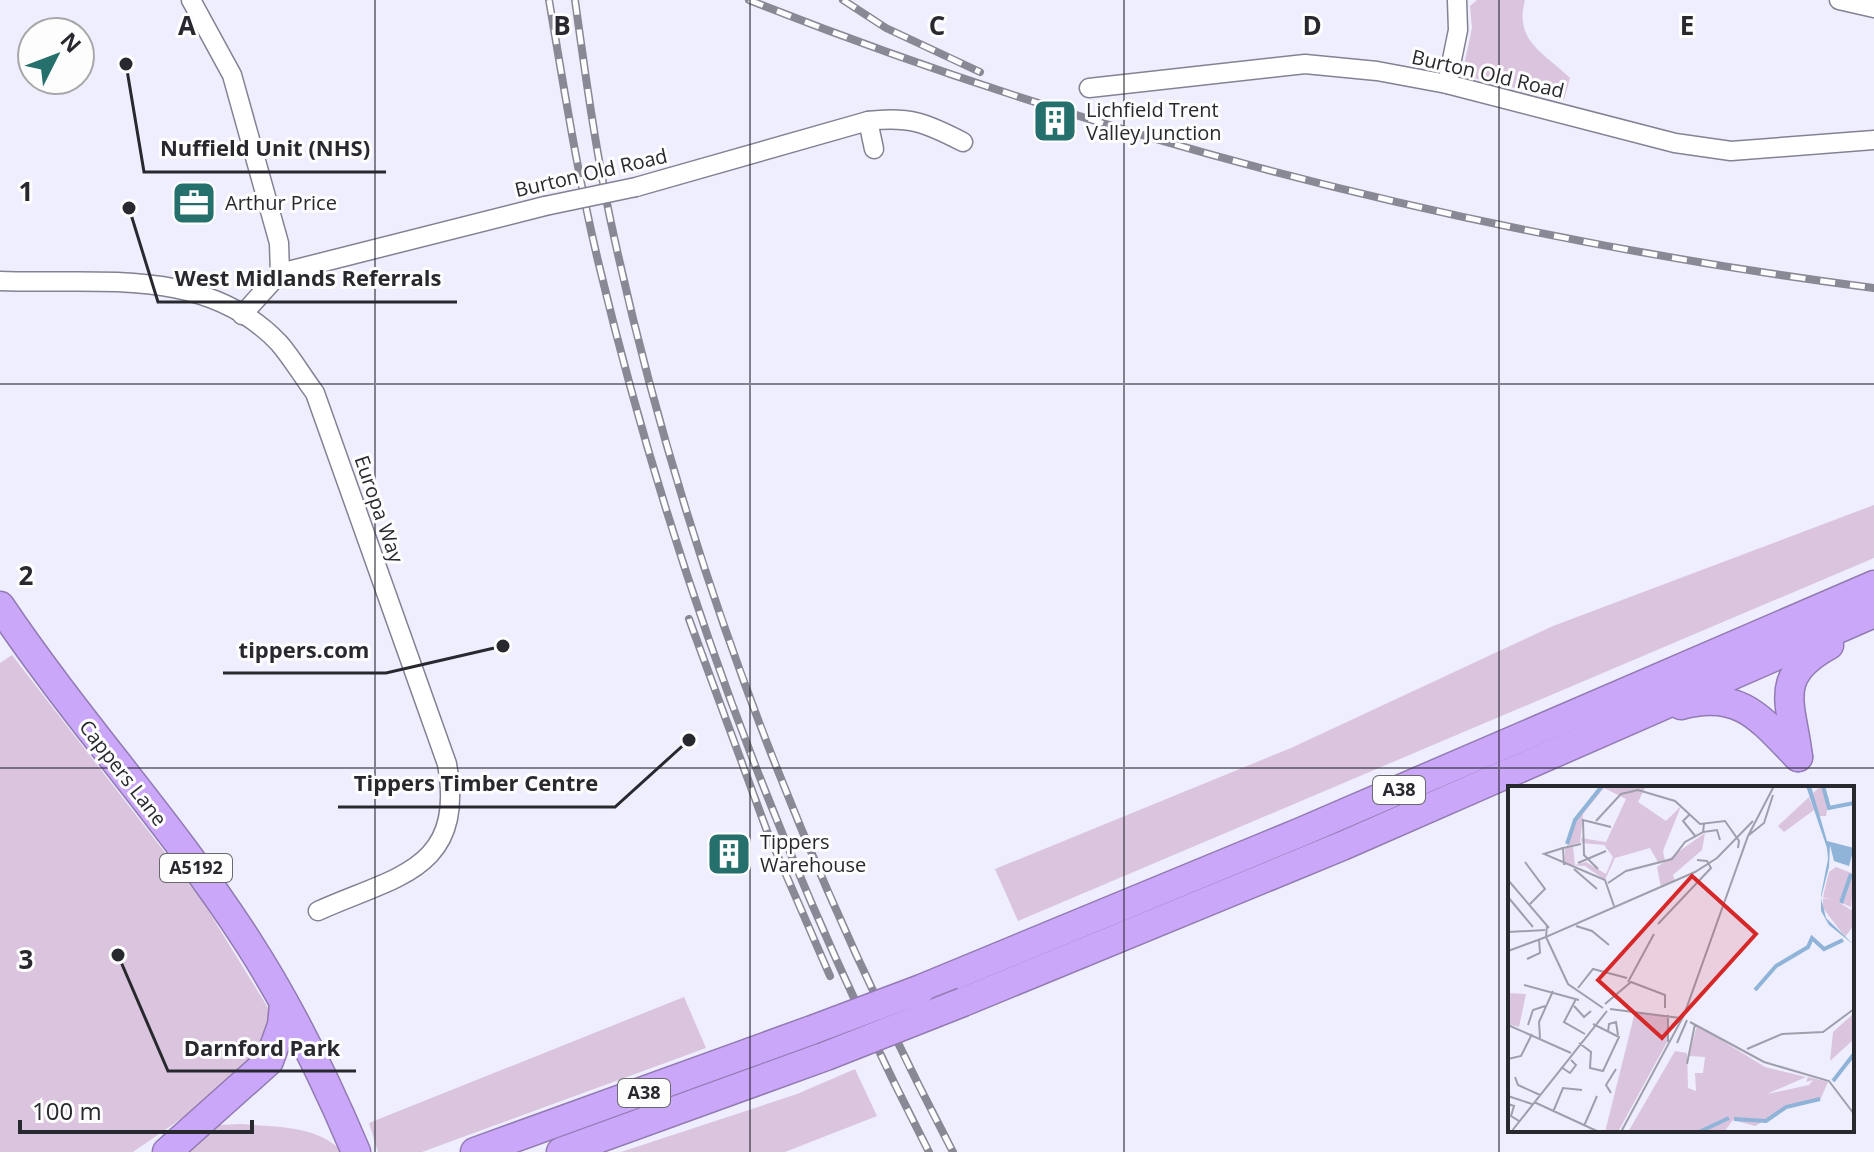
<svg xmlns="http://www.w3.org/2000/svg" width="1874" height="1152" viewBox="0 0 1874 1152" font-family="'Open Sans',sans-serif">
	<rect width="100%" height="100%" fill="#eeeefe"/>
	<g fill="#dbc4dd">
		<path d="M 1477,0 L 1525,0 C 1514,41 1543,52 1570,78 L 1564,100 L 1462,75 L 1472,28 L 1470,6 Z"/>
		<polygon points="1874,505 1874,558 1018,921 995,869 1291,748 1553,626"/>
		<polygon points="12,655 201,899 270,1011 271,1032 257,1058 214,1096 133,1152 0,1152 0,663"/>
		<polygon points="684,997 706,1048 422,1152 378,1152 369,1123"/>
		<polygon points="855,1069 877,1116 785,1152 621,1152 797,1094"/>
		<path d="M 241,1124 C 277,1127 317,1125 343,1152 L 188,1152 L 219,1125 Z"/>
	</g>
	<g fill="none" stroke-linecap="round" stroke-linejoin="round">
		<g stroke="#828293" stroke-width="21">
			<g id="minor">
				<polyline points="191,0 232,75 279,243 280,273"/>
				<polyline points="1839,0 1874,8"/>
				<polyline points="1447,84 1458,30 1457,0"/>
				<polyline points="1089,88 1305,64 1377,71 1447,84 1675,143 1731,151 1874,140"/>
				<polyline points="868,121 874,149"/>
				<path d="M 636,187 L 868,121 C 910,116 926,123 963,142"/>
				<path d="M 0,281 C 95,285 205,265 279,343 C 292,358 303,377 315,393 L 447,764 C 466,871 395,876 318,911"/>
				<polyline points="242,315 280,273 545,206"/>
			</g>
		</g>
		<g stroke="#927bb2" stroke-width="31">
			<g id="highway">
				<path d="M 0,606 C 78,722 173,825 248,942 C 290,1007 326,1081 356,1152"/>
				<path d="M 1681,705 C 1740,689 1761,719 1798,757"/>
				<path d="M 1798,757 C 1792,704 1771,677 1829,645"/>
				<polyline points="921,989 1301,832 1874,585"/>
				<polyline points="963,1002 1342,846 1874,613"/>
				<polyline points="167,1152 269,1061 282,1025 284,1004"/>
				<polyline points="475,1152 812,1030"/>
				<polyline points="561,1152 826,1056"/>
			</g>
		</g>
		<use href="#minor" stroke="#fff" stroke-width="18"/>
		<use href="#highway" stroke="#cba7f9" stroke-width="28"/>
		<g stroke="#898995" stroke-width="8">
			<g id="rail">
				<path d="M 549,0 C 564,88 578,178 599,265 C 673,573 784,870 929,1152"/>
				<path d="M 575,0 C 585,72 595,146 610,218 C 679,543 799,858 953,1152"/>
				<path d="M 749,0 C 1111,143 1488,238 1874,288"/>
				<polyline points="843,0 886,28 980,72"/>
				<polyline points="689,619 767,831 830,976"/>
			</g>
		</g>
		<use href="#rail" stroke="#fdfdfd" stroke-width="5" stroke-dasharray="15" stroke-linecap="butt"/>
		<g stroke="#828293" stroke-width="21" stroke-linecap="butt">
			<polyline id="minor-bridge" points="545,206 636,187"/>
		</g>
		<g stroke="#927bb2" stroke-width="31" stroke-linecap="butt">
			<g id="highway-bridge">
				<polyline points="812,1030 921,989"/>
				<polyline points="826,1056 963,1002"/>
			</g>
		</g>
		<use href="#minor-bridge" stroke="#fff" stroke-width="18"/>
		<use href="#highway-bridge" stroke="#cba7f9" stroke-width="28"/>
	</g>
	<path fill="none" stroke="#28282f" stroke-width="2" stroke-opacity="0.55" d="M 375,0 L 375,1152M 750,0 L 750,1152M 1124,0 L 1124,1152M 1499,0 L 1499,1152M 0,384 L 1874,384M 0,768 L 1874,768"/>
	<defs>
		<g id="building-square" transform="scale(2.3)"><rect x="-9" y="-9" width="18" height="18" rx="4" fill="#256f6d" stroke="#fdfdfd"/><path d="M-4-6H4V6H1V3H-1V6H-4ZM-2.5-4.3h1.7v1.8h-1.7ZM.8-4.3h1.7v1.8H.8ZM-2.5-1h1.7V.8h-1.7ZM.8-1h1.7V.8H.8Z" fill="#fff"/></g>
		<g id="office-square" transform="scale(2.3)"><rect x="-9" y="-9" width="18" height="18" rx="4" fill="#256f6d" stroke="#fdfdfd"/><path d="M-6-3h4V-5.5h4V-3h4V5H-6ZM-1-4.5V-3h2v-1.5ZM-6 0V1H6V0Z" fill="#fff"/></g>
	</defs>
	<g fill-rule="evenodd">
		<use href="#building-square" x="1055" y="121"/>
		<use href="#office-square" x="194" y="203"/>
		<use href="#building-square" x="729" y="854"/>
	</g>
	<g text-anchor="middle" stroke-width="6" stroke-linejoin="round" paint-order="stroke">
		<g fill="#fdfdfd" stroke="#68686d" stroke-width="2">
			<rect x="1373" y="776" width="52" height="28" rx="6"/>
			<rect x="160" y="854" width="72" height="28" rx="6"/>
			<rect x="618" y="1079" width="52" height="28" rx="6"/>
		</g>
		<g font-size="18" font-weight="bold" fill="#28282f">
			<text x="1399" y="796">A38</text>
			<text x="196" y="874">A5192</text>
			<text x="644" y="1099">A38</text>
		</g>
		<g font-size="20" fill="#28282f" stroke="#fdfdfd">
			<text transform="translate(1488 74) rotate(13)" y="7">Burton Old Road</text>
			<text transform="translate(591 173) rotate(-13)" y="7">Burton Old Road</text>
			<text transform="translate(379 509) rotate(71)" y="7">Europa Way</text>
			<text transform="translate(123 773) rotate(52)" y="7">Cappers Lane</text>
		</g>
		<g font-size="20" fill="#28282f" stroke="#fdfdfd" text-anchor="start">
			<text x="1086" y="117">Lichfield Trent<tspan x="1086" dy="23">Valley Junction</tspan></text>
			<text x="225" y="210">Arthur Price</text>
			<text x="760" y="849">Tippers<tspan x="760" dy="23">Warehouse</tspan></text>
		</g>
	</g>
	<g transform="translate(1508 786)">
		<rect width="346" height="346" fill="#eeeefe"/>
		<path d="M 93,0 L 138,0 L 130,16 L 158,35 L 173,20 L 155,65 L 157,75 L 151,78 L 142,62 L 107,72 L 97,94 L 77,80 L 57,79 L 57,62 L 65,61 L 67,79 L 78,76 L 98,88 L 105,71 L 96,59 L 74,57 L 73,52 L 98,56 L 118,13 L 96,2 L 75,28 L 72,57 L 59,60 L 66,34 ZM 313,0 L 321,12 L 318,30 L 311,30 L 305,7 ZM 301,11 L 306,24 L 276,46 L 270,40 ZM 197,47 L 194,64 L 165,89 L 167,95 L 153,101 L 149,81 ZM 328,81 L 346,88 L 343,121 L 329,115 L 343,124 L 346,120 L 346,139 L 337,151 L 315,122 L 315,112 L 325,114 L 315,111 L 321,86 ZM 0,207 L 18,208 L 11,241 L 0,238 ZM 127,226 L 160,230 L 159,256 L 110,346 L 97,346 ZM 346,227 L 344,255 L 322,275 L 325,246 ZM 189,239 L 257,281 L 298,291 L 259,308 L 301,299 L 305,294 L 298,296 L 300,291 L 320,296 L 312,314 L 278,323 L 247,340 L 225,334 L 216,346 L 120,346 L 167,265 L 179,267 L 180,302 L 188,305 L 187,287 L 195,287 L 197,271 L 181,270 Z" fill="#dbc4dd"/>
		<path d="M 298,0 L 303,0 L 319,55 L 346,62 L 341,80 L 326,75 L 322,59 L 321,81 L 313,112 L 318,132 L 346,159 L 321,139 L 313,125 L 313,109 L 320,73 L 319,62 Z" fill="#8fb4d8"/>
		<path fill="none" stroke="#8fb4d8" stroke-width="4" d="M 315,0 L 321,22 L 346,17M 59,58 L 67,34 L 94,0M 333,117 L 343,88M 247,204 L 268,180 L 300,161 L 304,152 L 316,163 L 335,154M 325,295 L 346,268M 226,333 L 258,335 L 278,321 L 312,313M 191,346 L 221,332"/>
		<path fill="none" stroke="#9f9fab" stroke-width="2" d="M 182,28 L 175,35 L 188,51M 88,35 L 113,8 L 130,4 L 167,15 L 192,38 L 217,35 L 231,55 L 230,62M 195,46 L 209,44 L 212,54M 241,49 L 256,37 L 265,9M 55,62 L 36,68 L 97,94 L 106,120M 17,76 L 37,103 L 22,118M 70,77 L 98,65M 56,79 L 55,62 L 73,58M 66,83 L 89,103M 90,83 L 76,69 L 75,34 L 103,41M 0,94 L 41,142M 100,97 L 118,85 L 164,73 L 177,56 L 195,46 L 196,38M 0,111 L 25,141M 150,138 L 203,82 L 199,75 L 189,74M 39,139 L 38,151 L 187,86 L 209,72 L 245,35M 68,140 L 84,145 L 101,159M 0,146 L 37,144M 38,151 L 60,198 L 95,222M 0,165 L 38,151M 19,173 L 32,167 L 31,153M 120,196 L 146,148M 16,199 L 71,214M 70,202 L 85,183 L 119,192M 68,213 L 56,236 L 77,248M 97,218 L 123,196 L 157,209 L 157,222M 66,220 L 76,231 L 83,225M 102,223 L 172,232M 160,229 L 160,256M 182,236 L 256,276 L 321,295 L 346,328M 0,239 L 63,267M 20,239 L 25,224 L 37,220M 100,246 L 101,238 L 108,236 L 110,249M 32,252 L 31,236 L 45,205M 71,257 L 83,266 L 82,282 L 95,285 L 111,251 L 85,238M 169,257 L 179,234M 239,263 L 274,248 L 315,246 L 346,223M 0,273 L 13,270 L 24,248M 179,278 L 187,238M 53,281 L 62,287 L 68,279 L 63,274M 7,291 L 10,299 L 32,309M 103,307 L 98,299 L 108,283M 0,310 L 24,318M 26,316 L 91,346M 0,318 L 6,320 L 3,330 L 11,335M 45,326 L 55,302 L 74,304M 76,340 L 89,310M 3,346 L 99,225M 113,346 L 176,229 L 240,50 L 266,0"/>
		<path fill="#d62828" fill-opacity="0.15" stroke="#d62828" stroke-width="4" d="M 184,90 L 248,148 L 154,252 L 90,194 Z"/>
		<rect width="346" height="346" fill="none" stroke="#28282f" stroke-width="4"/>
	</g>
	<g font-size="26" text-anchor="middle" font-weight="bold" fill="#28282f" stroke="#fdfdfd" stroke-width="6" stroke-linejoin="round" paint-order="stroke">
		<text x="187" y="35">A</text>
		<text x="562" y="35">B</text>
		<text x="937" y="35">C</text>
		<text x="1312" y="35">D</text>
		<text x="1687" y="35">E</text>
		<text x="26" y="201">1</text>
		<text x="26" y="585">2</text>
		<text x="26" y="969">3</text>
	</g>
	<path fill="none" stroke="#28282f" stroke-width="3" d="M126 64L144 172H386M129 208L158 302H457M503 646L386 673H223M689 740L615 807H338M118 955L168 1071H356"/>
	<g fill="#28282f" stroke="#fdfdfd" stroke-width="3">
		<circle cx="126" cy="64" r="8"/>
		<circle cx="129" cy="208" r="8"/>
		<circle cx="503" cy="646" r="8"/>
		<circle cx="689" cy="740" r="8"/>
		<circle cx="118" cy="955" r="8"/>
	</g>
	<g font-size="22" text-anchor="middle" font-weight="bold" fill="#28282f" stroke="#fdfdfd" stroke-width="6" stroke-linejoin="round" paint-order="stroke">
		<text x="265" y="156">Nuffield Unit (NHS)</text>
		<text x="308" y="286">West Midlands Referrals</text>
		<text x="304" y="658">tippers.com</text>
		<text x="476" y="791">Tippers Timber Centre</text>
		<text x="262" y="1056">Darnford Park</text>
	</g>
	<g transform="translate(56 56) rotate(48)"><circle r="38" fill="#fdfdfd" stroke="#a8a8ab" stroke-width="2"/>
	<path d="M0-6L14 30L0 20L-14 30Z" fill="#256f6d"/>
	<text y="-12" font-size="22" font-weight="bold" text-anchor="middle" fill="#28282f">N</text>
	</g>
	<path d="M20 1120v12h232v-12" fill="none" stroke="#28282f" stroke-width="4"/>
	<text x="32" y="1120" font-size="24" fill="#28282f" stroke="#fdfdfd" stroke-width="6" paint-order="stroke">100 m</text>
</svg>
